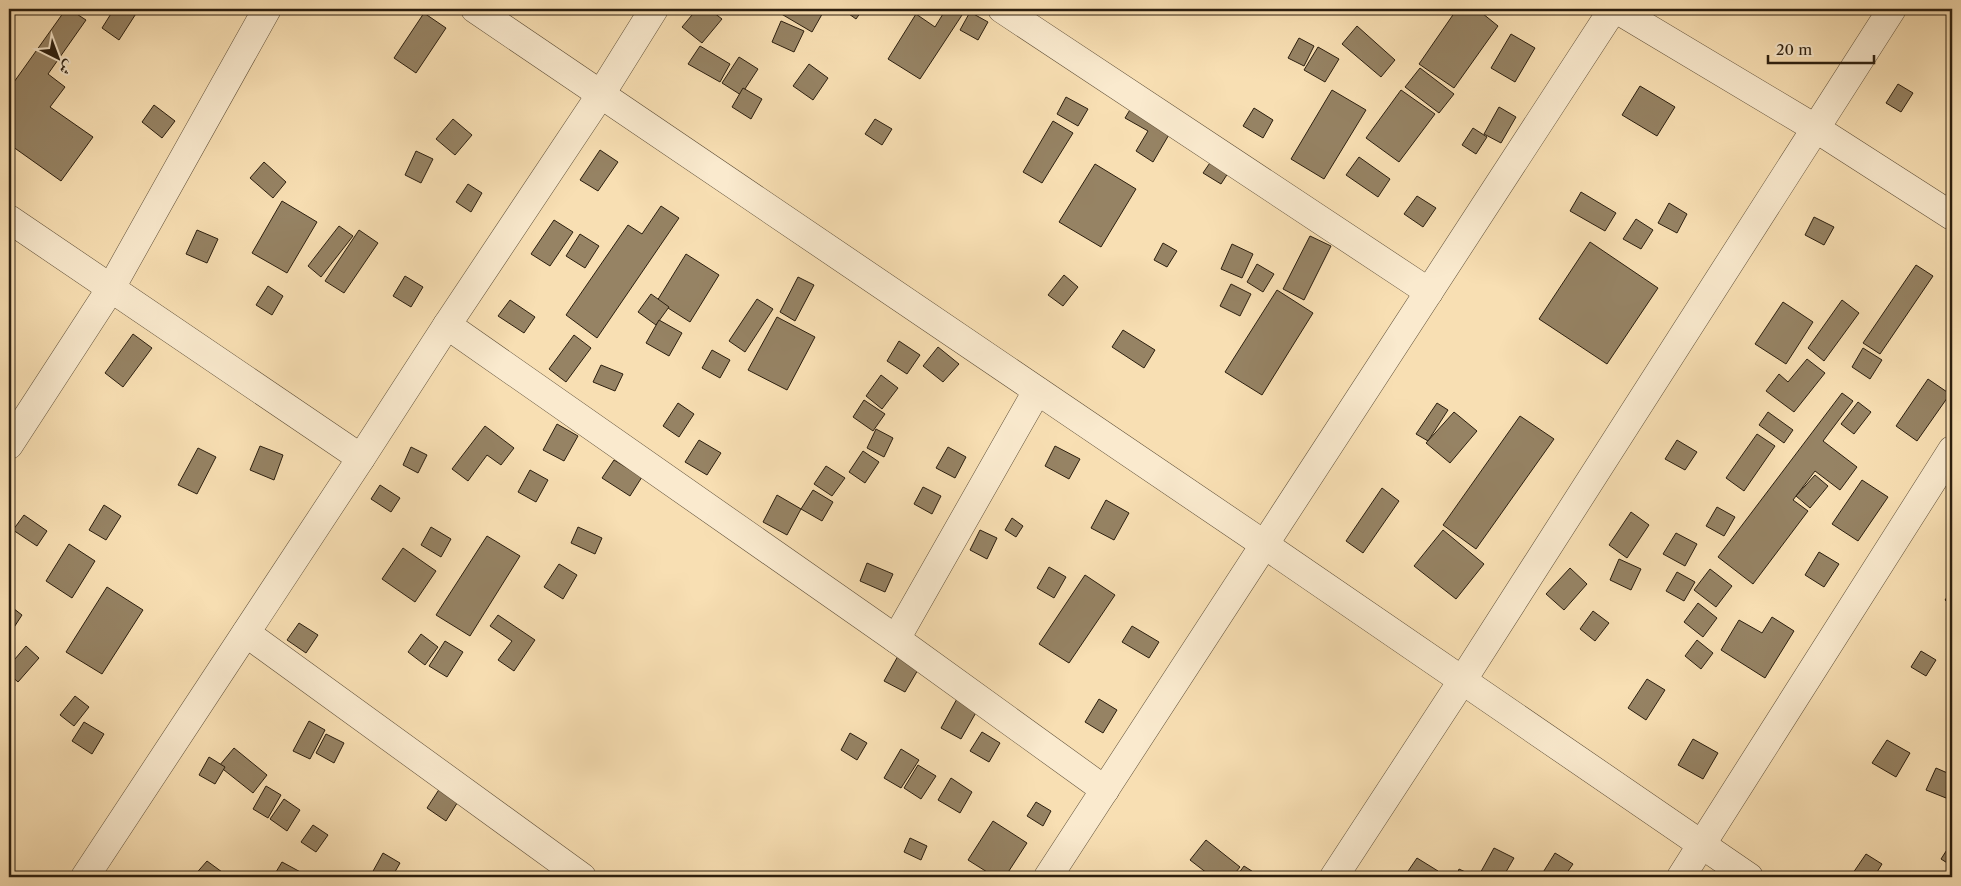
<svg xmlns="http://www.w3.org/2000/svg" width="1961" height="886" viewBox="0 0 1961 886" font-family="'Libre Caslon Text',Amiri,serif">
	<rect width="100%" height="100%" fill="#f8dfb3"/>
	<filter id="stains"><feTurbulence type="fractalNoise" baseFrequency=".004" numOctaves="4"/><feColorMatrix values="0 0 0 0 .2 0 0 0 0 .09 0 0 0 0 .02 0 0 0 .5 -.17"/></filter>
	<radialGradient id="worn" r=".72"><stop offset=".6" stop-color="#630" stop-opacity="0"/><stop offset="1" stop-color="#630" stop-opacity=".3"/></radialGradient>
	<g fill="#968364" stroke="#2c1f0f">
		<polygon points="66,9 69,9 86,20 48,74 65,87 50,107 93,137 61,181 9,144 9,89"/>
		<polygon points="114,9 139,9 119,40 102,28"/>
		<polygon points="697,9 709,9 722,19 702,43 682,27"/>
		<polygon points="780,9 825,9 812,32 778,12"/>
		<polygon points="842,9 863,9 856,19"/>
		<polygon points="946,9 959,9 964,12 920,79 888,59 916,14 935,27"/>
		<polygon points="1457,9 1477,9 1498,26 1454,88 1419,64"/>
		<polygon points="970,12 988,22 978,40 960,30"/>
		<polygon points="424,13 446,28 416,73 394,58"/>
		<polygon points="781,21 804,31 794,52 772,42"/>
		<polygon points="1357,26 1395,60 1381,77 1342,44"/>
		<polygon points="1511,34 1535,48 1515,82 1491,68"/>
		<polygon points="1299,38 1314,46 1304,66 1288,58"/>
		<polygon points="700,46 730,64 720,82 688,64"/>
		<polygon points="1318,47 1339,59 1325,82 1304,70"/>
		<polygon points="739,57 758,69 741,95 722,83"/>
		<polygon points="809,64 828,78 813,100 793,86"/>
		<polygon points="1420,68 1454,94 1439,113 1405,87"/>
		<polygon points="1898,84 1913,93 1901,112 1886,103"/>
		<polygon points="1640,86 1675,107 1657,136 1622,115"/>
		<polygon points="743,88 762,99 751,119 732,107"/>
		<polygon points="1332,90 1366,110 1324,179 1291,159"/>
		<polygon points="1401,90 1435,114 1399,162 1366,138"/>
		<polygon points="1066,97 1088,109 1078,126 1057,114"/>
		<polygon points="1137,98 1177,121 1153,162 1136,151 1148,131 1125,118"/>
		<polygon points="154,105 175,121 162,138 142,122"/>
		<polygon points="1499,107 1516,117 1501,143 1484,134"/>
		<polygon points="1254,108 1273,120 1263,138 1243,126"/>
		<polygon points="453,119 472,135 455,155 436,139"/>
		<polygon points="875,119 892,129 882,145 865,134"/>
		<polygon points="1053,121 1073,133 1042,183 1023,172"/>
		<polygon points="1473,128 1487,137 1476,154 1462,145"/>
		<polygon points="1220,148 1237,159 1221,184 1203,173"/>
		<polygon points="600,150 618,162 598,191 580,180"/>
		<polygon points="416,151 433,159 421,183 405,175"/>
		<polygon points="1359,157 1390,179 1378,197 1346,175"/>
		<polygon points="264,162 286,182 273,198 250,178"/>
		<polygon points="1095,164 1136,189 1101,247 1059,222"/>
		<polygon points="468,184 482,193 471,212 456,202"/>
		<polygon points="1581,192 1616,213 1605,231 1570,211"/>
		<polygon points="1417,196 1436,208 1423,227 1404,214"/>
		<polygon points="282,201 317,222 287,273 252,253"/>
		<polygon points="1669,203 1687,214 1677,233 1658,223"/>
		<polygon points="661,206 679,218 597,338 566,315 628,225 642,234"/>
		<polygon points="1814,217 1834,227 1824,245 1805,235"/>
		<polygon points="1636,219 1653,230 1641,249 1623,239"/>
		<polygon points="554,220 573,232 550,266 531,254"/>
		<polygon points="339,226 353,236 321,277 308,266"/>
		<polygon points="197,230 218,239 207,263 186,254"/>
		<polygon points="359,230 378,243 344,293 325,281"/>
		<polygon points="580,234 599,246 585,268 566,256"/>
		<polygon points="1310,236 1331,246 1304,300 1283,289"/>
		<polygon points="1590,242 1658,288 1607,364 1539,319"/>
		<polygon points="1163,243 1177,251 1167,267 1154,260"/>
		<polygon points="1232,244 1253,254 1242,278 1221,269"/>
		<polygon points="686,254 719,275 690,322 657,301"/>
		<polygon points="1257,264 1274,274 1263,292 1247,282"/>
		<polygon points="1916,265 1933,276 1880,354 1863,343"/>
		<polygon points="1064,275 1078,287 1063,306 1048,295"/>
		<polygon points="405,276 423,287 411,307 393,296"/>
		<polygon points="798,277 814,285 795,321 780,312"/>
		<polygon points="1231,284 1251,294 1240,316 1220,306"/>
		<polygon points="268,286 283,296 272,315 256,305"/>
		<polygon points="1277,290 1313,313 1262,395 1225,372"/>
		<polygon points="651,294 669,307 656,325 638,312"/>
		<polygon points="757,299 773,309 745,352 729,341"/>
		<polygon points="510,300 535,317 524,333 498,316"/>
		<polygon points="1842,300 1859,313 1824,361 1808,348"/>
		<polygon points="1783,302 1813,322 1786,364 1755,344"/>
		<polygon points="777,317 815,337 787,390 748,370"/>
		<polygon points="659,320 682,333 669,356 646,343"/>
		<polygon points="1123,330 1155,350 1144,368 1112,347"/>
		<polygon points="133,334 152,348 123,387 105,373"/>
		<polygon points="574,335 591,348 566,382 549,369"/>
		<polygon points="899,341 920,355 907,374 887,361"/>
		<polygon points="938,347 959,364 943,382 923,366"/>
		<polygon points="1863,348 1882,360 1870,379 1852,367"/>
		<polygon points="712,350 730,360 720,378 702,368"/>
		<polygon points="1807,359 1825,373 1794,412 1766,391 1779,374 1788,382"/>
		<polygon points="601,365 623,374 615,391 593,382"/>
		<polygon points="881,375 898,388 882,409 866,396"/>
		<polygon points="1928,379 1950,394 1917,441 1896,426"/>
		<polygon points="1842,393 1853,401 1823,441 1857,467 1840,490 1815,471 1793,500 1808,511 1753,584 1718,557"/>
		<polygon points="864,400 885,414 873,431 853,417"/>
		<polygon points="1858,402 1871,412 1854,434 1841,424"/>
		<polygon points="678,403 694,414 679,437 663,426"/>
		<polygon points="1437,403 1448,410 1428,441 1416,434"/>
		<polygon points="1454,412 1477,431 1450,463 1426,443"/>
		<polygon points="1768,412 1793,430 1784,443 1759,425"/>
		<polygon points="1520,416 1554,439 1476,549 1443,525"/>
		<polygon points="557,424 578,436 564,461 543,450"/>
		<polygon points="485,426 514,448 501,465 487,455 468,481 452,469"/>
		<polygon points="876,429 893,438 884,457 867,448"/>
		<polygon points="1757,434 1775,446 1744,491 1726,478"/>
		<polygon points="699,440 721,453 707,475 685,462"/>
		<polygon points="1677,440 1697,452 1685,470 1665,459"/>
		<polygon points="260,446 283,455 274,480 250,470"/>
		<polygon points="1055,446 1080,459 1069,479 1045,466"/>
		<polygon points="411,447 427,455 418,473 403,465"/>
		<polygon points="948,447 966,457 955,478 936,468"/>
		<polygon points="198,448 216,457 197,494 178,485"/>
		<polygon points="863,451 879,462 865,483 849,472"/>
		<polygon points="614,460 642,477 630,496 602,478"/>
		<polygon points="826,466 845,478 832,496 814,484"/>
		<polygon points="530,470 548,480 536,502 518,492"/>
		<polygon points="1815,475 1828,486 1810,508 1796,496"/>
		<polygon points="1862,480 1888,497 1858,541 1832,524"/>
		<polygon points="380,485 400,498 391,512 371,499"/>
		<polygon points="923,487 941,496 932,514 914,504"/>
		<polygon points="1382,488 1399,501 1363,553 1346,541"/>
		<polygon points="813,490 833,502 822,521 801,509"/>
		<polygon points="777,495 801,509 787,535 763,522"/>
		<polygon points="1106,500 1129,513 1114,540 1091,528"/>
		<polygon points="104,505 121,516 106,540 89,530"/>
		<polygon points="1717,507 1735,517 1724,536 1706,526"/>
		<polygon points="1631,512 1649,525 1627,558 1609,545"/>
		<polygon points="24,515 47,531 37,546 13,530"/>
		<polygon points="1012,518 1023,526 1016,537 1005,530"/>
		<polygon points="431,527 451,539 441,557 421,545"/>
		<polygon points="578,527 602,538 595,554 571,543"/>
		<polygon points="980,530 997,538 987,559 970,550"/>
		<polygon points="1443,530 1484,564 1456,599 1414,566"/>
		<polygon points="1676,533 1697,544 1685,566 1663,554"/>
		<polygon points="487,536 520,556 470,636 436,615"/>
		<polygon points="69,544 95,561 72,598 46,581"/>
		<polygon points="403,548 436,571 415,602 382,579"/>
		<polygon points="1819,552 1839,564 1824,587 1805,575"/>
		<polygon points="1619,559 1641,569 1631,590 1610,580"/>
		<polygon points="867,563 893,574 885,592 860,581"/>
		<polygon points="559,564 577,575 563,599 544,587"/>
		<polygon points="1049,567 1066,577 1054,598 1037,588"/>
		<polygon points="1570,568 1587,584 1564,610 1546,594"/>
		<polygon points="1710,569 1732,586 1716,607 1694,590"/>
		<polygon points="1677,572 1695,582 1684,601 1666,591"/>
		<polygon points="1085,575 1115,595 1069,663 1039,644"/>
		<polygon points="107,587 143,610 102,674 66,652"/>
		<polygon points="1952,590 1952,605 1945,600"/>
		<polygon points="1698,603 1717,618 1703,637 1684,622"/>
		<polygon points="9,605 22,615 11,632 9,631"/>
		<polygon points="1593,611 1609,623 1595,641 1580,629"/>
		<polygon points="498,615 535,640 514,671 498,660 512,641 490,626"/>
		<polygon points="1772,617 1794,631 1765,678 1721,650 1739,620 1762,633"/>
		<polygon points="299,623 318,635 306,653 287,640"/>
		<polygon points="1132,626 1159,642 1149,658 1122,642"/>
		<polygon points="421,634 438,647 425,665 408,652"/>
		<polygon points="1697,640 1713,653 1701,669 1685,656"/>
		<polygon points="445,641 463,652 447,677 429,666"/>
		<polygon points="26,646 39,658 18,682 9,674 9,666"/>
		<polygon points="1921,651 1936,660 1926,676 1911,667"/>
		<polygon points="898,656 919,668 905,692 884,681"/>
		<polygon points="1647,679 1665,690 1646,720 1628,708"/>
		<polygon points="75,696 89,707 74,726 60,715"/>
		<polygon points="958,697 978,709 961,739 941,728"/>
		<polygon points="1099,699 1117,710 1103,733 1085,722"/>
		<polygon points="309,721 325,730 310,759 293,751"/>
		<polygon points="84,722 104,734 92,754 72,741"/>
		<polygon points="982,732 1000,743 989,762 970,751"/>
		<polygon points="850,733 867,743 857,760 841,750"/>
		<polygon points="326,734 344,743 334,763 316,753"/>
		<polygon points="1693,739 1718,753 1703,779 1678,765"/>
		<polygon points="1887,740 1910,753 1896,777 1872,763"/>
		<polygon points="234,748 267,775 253,793 219,766"/>
		<polygon points="901,749 919,760 901,788 884,778"/>
		<polygon points="209,757 225,767 215,784 199,775"/>
		<polygon points="918,765 936,776 921,799 904,788"/>
		<polygon points="1936,768 1952,775 1952,784 1946,798 1926,790"/>
		<polygon points="951,778 972,792 960,813 938,800"/>
		<polygon points="266,786 281,795 268,818 253,809"/>
		<polygon points="440,788 459,800 446,821 427,808"/>
		<polygon points="284,799 300,810 287,831 270,819"/>
		<polygon points="1036,802 1051,811 1043,826 1027,816"/>
		<polygon points="993,821 1027,843 1005,877 995,877 968,860"/>
		<polygon points="313,825 328,835 316,852 301,842"/>
		<polygon points="910,838 927,846 921,860 904,852"/>
		<polygon points="1206,840 1240,867 1232,877 1212,877 1190,860"/>
		<polygon points="1952,842 1952,866 1941,859"/>
		<polygon points="1494,848 1514,858 1503,877 1478,877"/>
		<polygon points="383,853 400,863 392,877 380,877 372,873"/>
		<polygon points="1555,853 1573,864 1564,877 1547,877 1542,874"/>
		<polygon points="1866,854 1882,864 1874,877 1860,877 1853,873"/>
		<polygon points="1417,858 1438,871 1434,877 1404,877"/>
		<polygon points="207,861 222,872 218,877 193,877"/>
		<polygon points="282,862 306,875 305,877 273,877"/>
		<polygon points="1244,866 1261,877 1236,877"/>
		<polygon points="1459,869 1476,877 1456,877"/>
		<polygon points="225,872 233,877 222,877"/>
	</g>
	<g fill="none" stroke-linecap="round" stroke-linejoin="round">
		<g stroke="#5f4f38" stroke-width="29">
			<g id="minor">
				<polyline points="475,9 1265,545 1749,877"/>
				<polyline points="1002,9 1429,292"/>
				<polyline points="1616,9 1815,128 1952,216"/>
				<polyline points="9,219 361,458"/>
				<polyline points="447,325 896,639 1105,790"/>
				<polyline points="9,445 111,288 267,9"/>
				<polyline points="246,633 582,877"/>
				<polyline points="896,639 1037,391"/>
				<polyline points="85,877 361,458 447,325 601,94 654,9"/>
				<polyline points="1048,877 1613,9"/>
				<polyline points="1334,877 1462,681 1892,9"/>
				<polyline points="1681,877 1952,450"/>
			</g>
		</g>
		<use href="#minor" stroke="#faeace" stroke-width="28"/>
	</g>
	<rect width="1961" height="886" fill="none" stroke="#f8dfb3" stroke-width="30"/>
	<rect x="10" y="10" width="1941" height="866" fill="none" stroke="#2c1f0f" stroke-width="2.5"/>
	<rect x="15" y="15" width="1931" height="856" fill="none" stroke="#2c1f0f"/>
	<g transform="translate(58 58) rotate(138)" stroke="#faeace" stroke-width="4" paint-order="stroke">
	<path d="M0-4L9 19L0 12L-9 19Z" fill="#2c1f0f"/>
	<text y="-8" font-size="14" font-weight="bold" text-anchor="middle" fill="#2c1f0f">ش</text>
	</g>
	<path d="M1768 55v8h106v-8" fill="none" stroke="#2c1f0f" stroke-width="2.5"/>
	<text x="1776" y="55" font-size="15" fill="#2c1f0f" stroke="#faeace" stroke-width="4" paint-order="stroke">20 m</text>
	<rect width="100%" height="100%" filter="url(#stains)"/>
	<rect width="100%" height="100%" fill="url(#worn)"/>
</svg>
